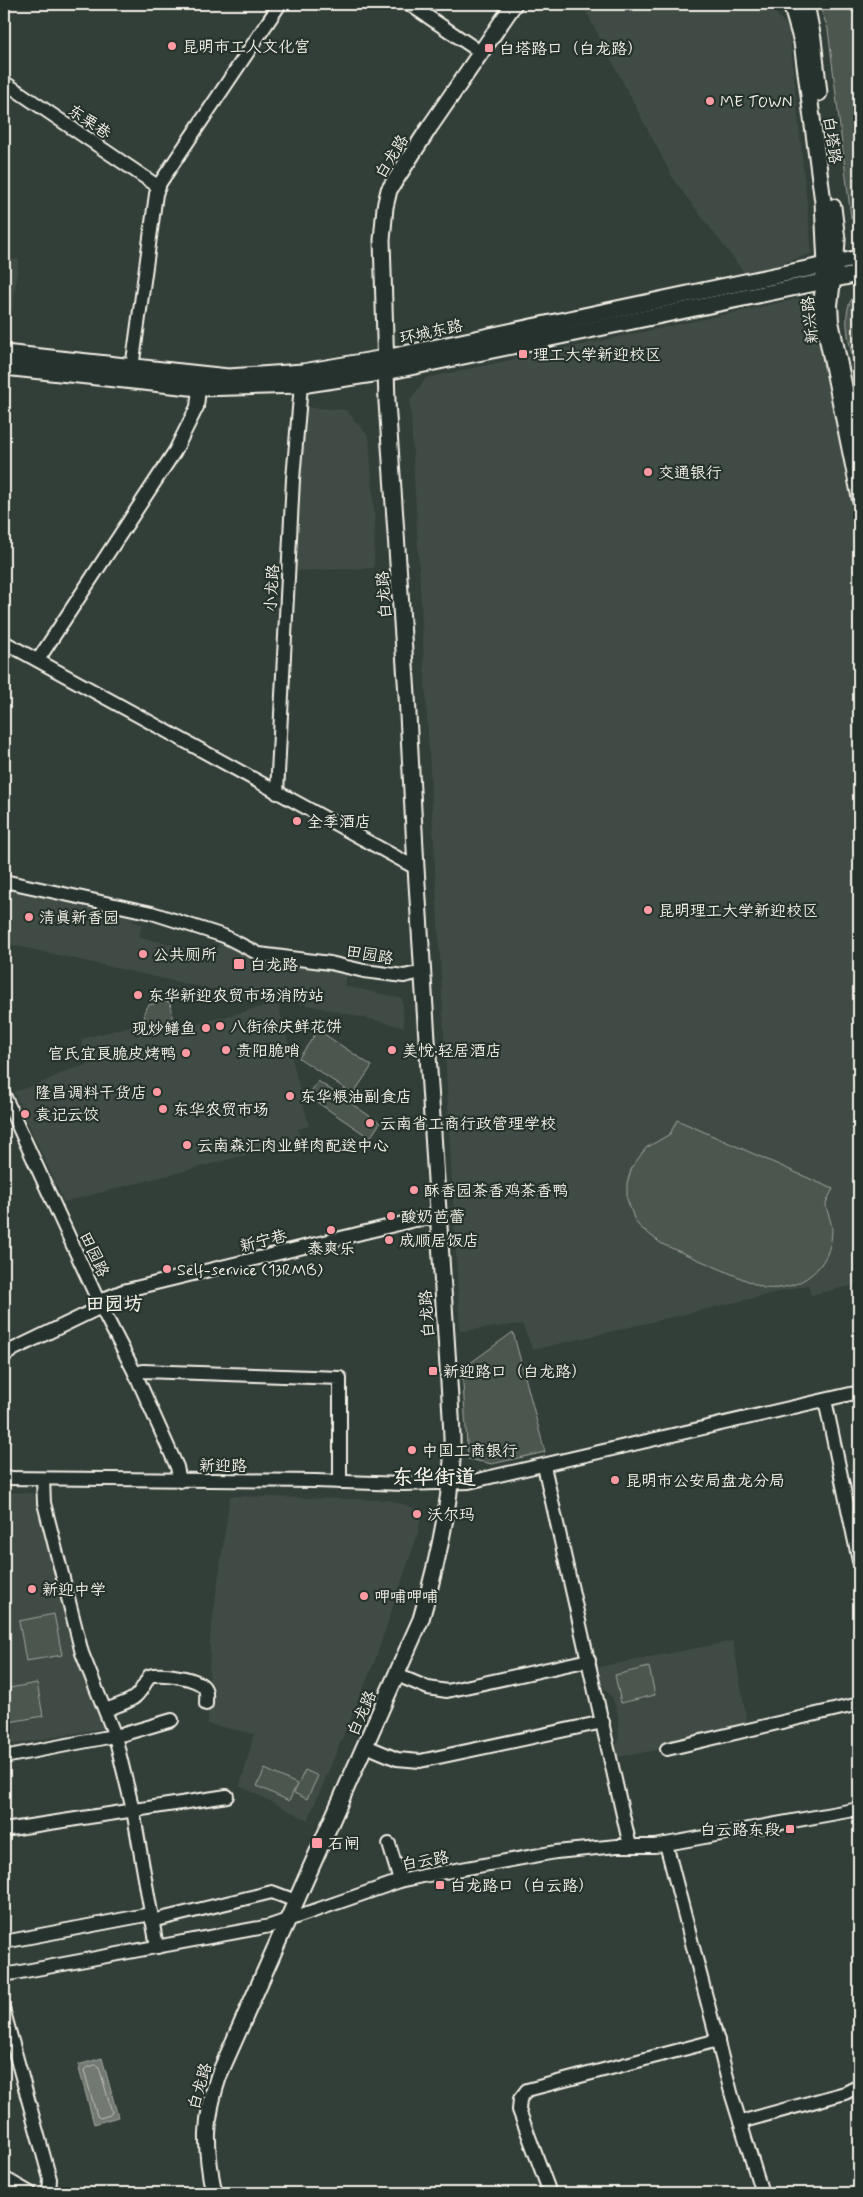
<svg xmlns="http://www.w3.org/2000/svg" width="863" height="2197" viewBox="0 0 863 2197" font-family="Mynerve,'LXGW WenKai TC',sans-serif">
	<rect width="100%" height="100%" fill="#323e38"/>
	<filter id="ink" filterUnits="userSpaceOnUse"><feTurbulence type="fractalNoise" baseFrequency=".02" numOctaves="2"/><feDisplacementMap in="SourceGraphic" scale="10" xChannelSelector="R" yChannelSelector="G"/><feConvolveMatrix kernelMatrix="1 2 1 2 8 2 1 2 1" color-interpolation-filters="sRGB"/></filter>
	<g filter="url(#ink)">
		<g fill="#404b44">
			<polygon points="582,4 767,4 789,28 812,253 747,276 675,182"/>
			<polygon points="4,258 19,260 9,332 4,331"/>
			<polygon points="812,296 859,535 859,1284 811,1295 808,1285 533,1350 522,1324 460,1331 410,400 426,378"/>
			<polygon points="302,407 346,410 369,437 375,525 374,568 291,571"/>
			<polygon points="4,889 134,918 133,922 142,924 139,937 215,955 220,941 237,950 347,974 345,986 402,998 404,1027 246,991 245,997 4,943"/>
			<polygon points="278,1003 309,1126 298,1129 301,1141 64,1202 14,1092 43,1082 69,1070 87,1065 81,1039 146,1022 149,1036"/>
			<polygon points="4,1492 33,1493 88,1685 104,1728 4,1746"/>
			<polygon points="230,1496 389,1500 422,1510 418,1533 374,1663 308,1820 240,1786 254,1734 208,1724 210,1638"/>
			<polygon points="733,1641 747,1722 740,1735 618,1757 615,1752 619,1735 618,1715 613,1699 601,1683 599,1667"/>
		</g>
		<g fill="#4c564f" stroke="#a0a49c">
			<polygon points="819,4 853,4 859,8 859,206 851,218 828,29"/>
			<path d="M 859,293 L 859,376 L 857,376 C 853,356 835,304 859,293 Z"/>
			<polygon points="162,1001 170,1002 173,1024 146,1030 144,1012 149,1005"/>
			<polygon points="318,1030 372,1066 353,1094 299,1058"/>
			<polygon points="318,1081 380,1123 370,1138 308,1096"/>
			<path d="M 677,1120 L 833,1189 C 831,1193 827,1199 826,1204 C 826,1210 832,1222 832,1230 C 832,1268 799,1292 764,1288 L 662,1244 L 640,1227 L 635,1221 L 627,1199 L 627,1183 L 632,1167 L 646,1148 L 670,1134 Z"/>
			<polygon points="513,1332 545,1452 492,1464 468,1459 462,1369"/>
			<polygon points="54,1614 62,1655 26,1661 19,1621"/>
			<polygon points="649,1667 655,1695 621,1703 615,1675"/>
			<polygon points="37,1683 43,1716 4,1723 4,1689"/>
			<polygon points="265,1769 297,1784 289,1801 257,1786"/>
			<polygon points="305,1770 318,1776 307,1799 294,1793"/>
		</g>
		<polygon fill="#727972" stroke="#a6a9a1" points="102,2058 118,2117 94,2124 78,2065"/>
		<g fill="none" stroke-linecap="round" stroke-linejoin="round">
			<polygon stroke="#c0c1b9" stroke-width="1" points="96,2065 99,2067 112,2112 110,2115 100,2118 97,2116 84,2070 86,2068"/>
			<g stroke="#f4f1e8" stroke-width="16">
				<g id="minor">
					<polyline points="409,4 473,47"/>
					<polyline points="855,4 859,6"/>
					<polyline points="4,82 159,187"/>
					<polyline points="834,280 831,305 832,321 859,452"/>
					<polyline points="823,283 820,302 823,324 859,500"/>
					<polyline points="132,368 156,194 160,183 280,4"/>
					<polyline points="4,642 416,868"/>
					<polyline points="38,660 175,451 197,407 199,388"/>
					<polyline points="277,793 293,479 301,385"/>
					<polyline points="4,881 152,913 224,936 259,954 330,963 364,971 404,976 413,974"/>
					<polyline points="4,1095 101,1307 135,1373 177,1467 180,1481"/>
					<polyline points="99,1301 123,1291 415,1220 438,1218"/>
					<polyline points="4,1356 14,1349 101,1307"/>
					<polyline points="135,1373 143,1371 340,1378 340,1482"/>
					<polyline points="825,1400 859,1561"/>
					<polyline points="544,1466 630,1846"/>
					<polyline points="4,1478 315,1481 404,1484 469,1482 859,1392"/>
					<polyline points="43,1479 44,1503 82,1653 115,1736 133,1810 157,1947"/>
					<polyline points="397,1675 428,1688 447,1691 589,1660"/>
					<path d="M 105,1710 C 132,1700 136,1702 149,1676 C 160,1673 200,1677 205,1689 C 207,1693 206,1700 206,1704"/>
					<polyline points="366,1746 397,1759 420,1761 603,1722"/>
					<polyline points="667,1749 859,1704"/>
					<polyline points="4,1757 124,1734 172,1720"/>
					<polyline points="4,1830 227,1796"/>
					<polyline points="389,1844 400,1881"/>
					<polyline points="666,1844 732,2096 762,2193"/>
					<polyline points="152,1921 272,1892 288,1898"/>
					<polyline points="4,1942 151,1914"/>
					<polyline points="4,1975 270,1926 400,1881 423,1876 556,1852 617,1846 655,1846 859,1809"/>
					<polyline points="4,2012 50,2179 49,2193"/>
					<polyline points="740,2122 845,2093 859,2086"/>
					<polyline points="4,2178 30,2193"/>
					<polyline points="550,2193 519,2110 520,2099 527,2090 718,2040"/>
				</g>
			</g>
			<g stroke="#f4f1e8" stroke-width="19">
				<g id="major">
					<polyline points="791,4 802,42 823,202 826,265 824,274"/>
					<polyline points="806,4 813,39 819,93"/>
					<polyline points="833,207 837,240 835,271"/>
					<polyline points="4,353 228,377 303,372 385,358 859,258"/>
					<polyline points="4,367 199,388 301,385 386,372 859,274"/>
					<path d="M 214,2193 C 205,2150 204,2118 219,2075 L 421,1619 C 436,1568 449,1513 452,1460 C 453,1440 451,1419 450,1398 L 416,868 L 407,695 L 387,402 L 382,240 L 385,207 L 389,190 L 429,128 L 514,4"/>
				</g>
			</g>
			<g stroke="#f4f1e8" stroke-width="21">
				<polyline id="highway" points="4,2193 5,2193"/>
			</g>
			<use href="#minor" stroke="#26332d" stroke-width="12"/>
			<use href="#major" stroke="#26332d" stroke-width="15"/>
			<use href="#highway" stroke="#26332d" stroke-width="18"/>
		</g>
	</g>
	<g fill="#ff9aa2" stroke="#26332d" stroke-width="2">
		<circle cx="172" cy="46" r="5"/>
		<rect x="484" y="43" width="10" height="10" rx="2.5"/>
		<circle cx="710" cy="101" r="5"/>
		<rect x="518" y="349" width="10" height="10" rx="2.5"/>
		<circle cx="648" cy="472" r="5"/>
		<circle cx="297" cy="821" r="5"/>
		<circle cx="648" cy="910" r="5"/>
		<circle cx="29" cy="917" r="5"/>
		<circle cx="143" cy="954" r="5"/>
		<rect x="233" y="958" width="12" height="12" rx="2.5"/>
		<circle cx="138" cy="995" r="5"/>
		<circle cx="220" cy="1026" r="5"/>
		<circle cx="206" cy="1028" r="5"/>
		<circle cx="226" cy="1050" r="5"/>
		<circle cx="392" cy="1050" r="5"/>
		<circle cx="186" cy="1053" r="5"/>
		<circle cx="157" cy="1092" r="5"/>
		<circle cx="290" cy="1096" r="5"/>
		<circle cx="163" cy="1109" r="5"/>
		<circle cx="25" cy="1114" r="5"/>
		<circle cx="370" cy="1123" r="5"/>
		<circle cx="187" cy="1145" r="5"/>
		<circle cx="414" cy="1190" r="5"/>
		<circle cx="391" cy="1216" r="5"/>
		<circle cx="331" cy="1230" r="5"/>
		<circle cx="389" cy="1240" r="5"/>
		<circle cx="167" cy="1269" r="5"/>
		<rect x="428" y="1366" width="10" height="10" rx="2.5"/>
		<circle cx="412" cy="1450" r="5"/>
		<circle cx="615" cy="1480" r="5"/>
		<circle cx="417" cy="1514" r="5"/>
		<circle cx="32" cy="1589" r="5"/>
		<circle cx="364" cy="1596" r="5"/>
		<rect x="785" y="1824" width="10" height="10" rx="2.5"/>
		<rect x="311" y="1837" width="12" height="12" rx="2.5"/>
		<rect x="435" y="1880" width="10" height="10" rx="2.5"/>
	</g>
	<g text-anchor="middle" stroke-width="4.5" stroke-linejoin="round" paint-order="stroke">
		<g font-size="16" fill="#f4f1e8" stroke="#26332d" text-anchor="start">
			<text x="182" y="52">昆明市工人文化宫</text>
			<text x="499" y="54">白塔路口（白龙路）</text>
			<text x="720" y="107">ME TOWN</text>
			<text x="533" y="360">理工大学新迎校区</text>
			<text x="658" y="478">交通银行</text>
			<text x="307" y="827">全季酒店</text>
			<text x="658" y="916">昆明理工大学新迎校区</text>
			<text x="39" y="923">清真新香园</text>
			<text x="153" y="960">公共厕所</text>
			<text x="250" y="970">白龙路</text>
			<text x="148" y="1001">东华新迎农贸市场消防站</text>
			<text x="230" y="1032">八街徐庆鲜花饼</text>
			<text x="196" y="1034" text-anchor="end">现炒鳝鱼</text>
			<text x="236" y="1056">责阳脆哨</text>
			<text x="402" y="1056">美悦·轻居酒店</text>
			<text x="176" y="1059" text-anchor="end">官氏宜良脆皮烤鸭</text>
			<text x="147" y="1098" text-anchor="end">隆昌调料干货店</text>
			<text x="300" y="1102">东华粮油副食店</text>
			<text x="173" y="1115">东华农贸市场</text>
			<text x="35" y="1120">袁记云饺</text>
			<text x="380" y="1129">云南省工商行政管理学校</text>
			<text x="197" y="1151">云南森汇肉业鲜肉配送中心</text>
			<text x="424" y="1196">酥香园茶香鸡茶香鸭</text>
			<text x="401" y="1222">酸奶芭蕾</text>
			<text x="399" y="1246">成顺居饭店</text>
			<text x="331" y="1254" text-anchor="middle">泰爽乐</text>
			<text x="177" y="1275">Self-service (13RMB)</text>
			<text x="443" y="1377">新迎路口（白龙路）</text>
			<text x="422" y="1456">中国工商银行</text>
			<text x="625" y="1486">昆明市公安局盘龙分局</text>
			<text x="427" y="1520">沃尔玛</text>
			<text x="42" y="1595">新迎中学</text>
			<text x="374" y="1602">呷哺呷哺</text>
			<text x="780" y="1835" text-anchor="end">白云路东段</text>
			<text x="328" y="1849">石闸</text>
			<text x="450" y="1891">白龙路口（白云路）</text>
		</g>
		<g font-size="16" fill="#f4f1e8" stroke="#26332d">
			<text transform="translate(90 121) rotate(34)" y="6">东栗巷</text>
			<text transform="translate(833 140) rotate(82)" y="6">白塔路</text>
			<text transform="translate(391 156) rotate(-58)" y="6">白龙路</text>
			<text transform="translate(809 320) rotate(-96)" y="6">新兴路</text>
			<text transform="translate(431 331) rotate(-12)" y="6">环城东路</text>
			<text transform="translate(271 588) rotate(-87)" y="6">小龙路</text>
			<text transform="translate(383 595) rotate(-94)" y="6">白龙路</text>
			<text transform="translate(370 954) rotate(10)" y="6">田园路</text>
			<text transform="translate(263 1240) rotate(-14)" y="6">新宁巷</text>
			<text transform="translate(95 1254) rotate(65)" y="6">田园路</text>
			<text transform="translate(426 1314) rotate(-94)" y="6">白龙路</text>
			<text x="223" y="1471">新迎路</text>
			<text transform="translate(361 1713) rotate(-66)" y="6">白龙路</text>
			<text transform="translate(425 1860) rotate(-10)" y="6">白云路</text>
			<text transform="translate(199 2086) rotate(-74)" y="6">白龙路</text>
		</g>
		<g font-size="19" font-weight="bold" fill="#f4f1e8" stroke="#26332d">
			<text x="114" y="1310">田园坊</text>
		</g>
		<g font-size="21" font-weight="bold" fill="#f4f1e8" stroke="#26332d">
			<text x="434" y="1484">东华街道</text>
		</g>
	</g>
	<rect width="863" height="2197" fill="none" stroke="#26332d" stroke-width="20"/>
	<rect x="10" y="10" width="843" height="2177" fill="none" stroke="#f4f1e8" stroke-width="2" filter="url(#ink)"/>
</svg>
